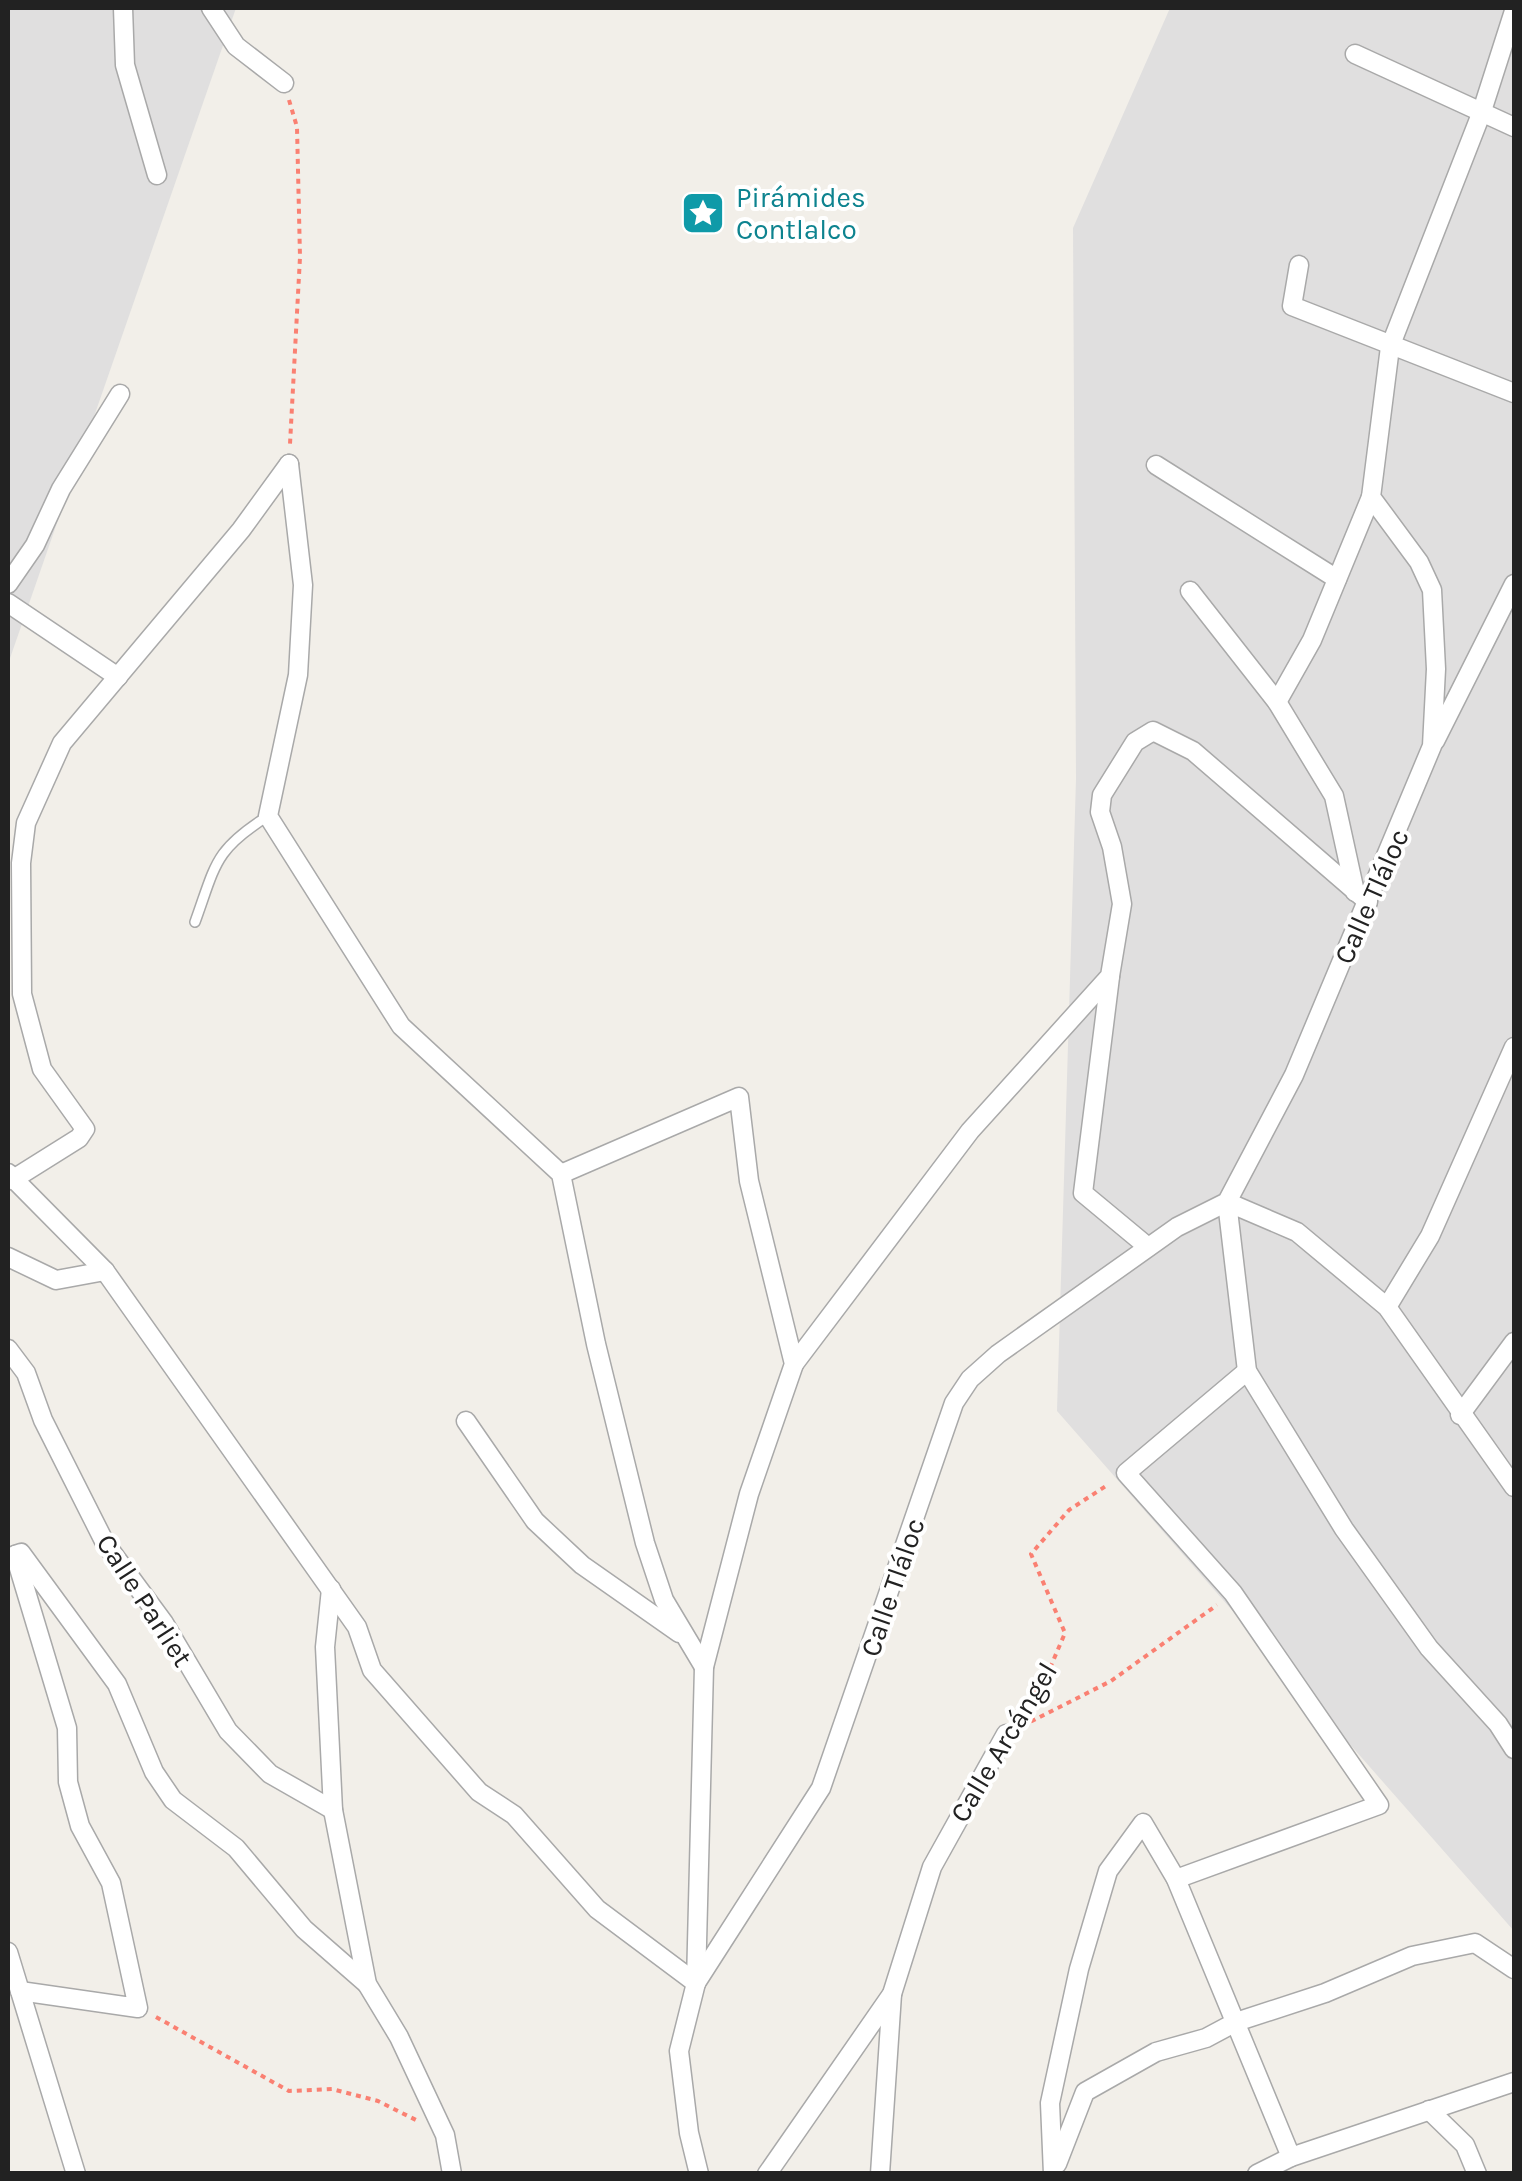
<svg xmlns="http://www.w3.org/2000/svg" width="1522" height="2181" viewBox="0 0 1522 2181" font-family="Karla,sans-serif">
	<rect width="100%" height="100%" fill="#f2efe9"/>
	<g fill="#e0dfdf">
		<polygon points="8,8 236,8 8,664"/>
		<polygon points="1170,8 1514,8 1514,1931 1057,1411 1076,779 1073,228"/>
	</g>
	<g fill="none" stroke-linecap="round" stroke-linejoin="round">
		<g stroke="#a9a9a9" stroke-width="12">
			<path id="lane" d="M 195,922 C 216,864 214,850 268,816"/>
		</g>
		<g stroke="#a9a9a9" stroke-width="21">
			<g id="street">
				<polyline points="123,8 125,65 157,175"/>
				<polyline points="211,8 236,46 284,83"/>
				<polyline points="1355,54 1514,127"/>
				<polyline points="1299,265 1292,306 1514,393"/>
				<polyline points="289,464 303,585 298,675 268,816 401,1026 561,1174 596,1344 645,1543 664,1600 704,1667"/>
				<polyline points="1156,465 1337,579"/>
				<polyline points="8,584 35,545 61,489 120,394"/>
				<polyline points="1190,591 1277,702 1334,796 1355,892"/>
				<polyline points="8,603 118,677"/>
				<polyline points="1277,702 1312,640 1371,497"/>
				<polyline points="1435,741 1514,584"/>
				<polyline points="1110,977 1083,1193 1148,1247"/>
				<polyline points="8,1173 105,1271 357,1627 372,1670 479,1792 514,1815 597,1909 696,1983"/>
				<polyline points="561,1174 739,1097 749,1181 794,1364 749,1494 704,1667 696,1983 679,2051 689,2133 699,2174"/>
				<polyline points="12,1180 79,1138 85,1129 42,1069 22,994 21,863 26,823 62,743 241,530 289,464"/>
				<polyline points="8,1257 56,1280 105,1271"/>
				<polyline points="1387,1307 1430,1236 1514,1047"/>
				<polyline points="8,1349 26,1373 43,1420 105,1543 164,1623 228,1731 270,1774 333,1810"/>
				<polyline points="794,1364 970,1131 1110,976 1122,904 1112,847 1100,812 1102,795 1135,742 1153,731 1193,751 1368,902"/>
				<polyline points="1460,1415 1514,1342"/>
				<polyline points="466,1421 535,1521 582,1565 679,1633"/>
				<polyline points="1514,1487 1387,1307 1297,1232 1227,1202 1247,1371 1344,1529 1429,1648 1498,1724 1514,1749"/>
				<polyline points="15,1555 67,1728 68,1782 80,1826 111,1883 138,2008 20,1991"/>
				<polyline points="15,1555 21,1553 117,1684 154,1772 173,1800 236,1848 304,1929 367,1984"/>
				<polyline points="331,1589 325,1647 333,1810 367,1984 399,2037 445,2135 452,2174"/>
				<polyline points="1176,1879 1379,1805 1233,1593 1126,1473 1247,1371"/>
				<polyline points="8,1952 76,2174"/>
				<polyline points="696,1983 821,1788 954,1403 970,1379 998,1354 1177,1227 1227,1202 1294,1075 1432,746 1436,669 1432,590 1419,562 1371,497 1390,347 1481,114 1514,11"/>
				<polyline points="1429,2110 1465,2145 1477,2174"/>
				<polyline points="1057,2164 1085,2092 1156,2052 1206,2038 1236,2022 1325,1993 1412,1956 1475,1943 1514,1969"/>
				<polyline points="767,2174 892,1994 932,1867 1006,1734"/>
				<polyline points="880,2174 892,1994"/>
				<polyline points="1053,2174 1050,2103 1079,1969 1108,1871 1143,1823 1176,1879 1291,2157"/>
				<polyline points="1257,2174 1291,2157 1514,2082"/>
			</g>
		</g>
		<g stroke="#fa8072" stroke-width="4" stroke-dasharray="5 5" stroke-linecap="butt">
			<polyline points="289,100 297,127 300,257 290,444"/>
			<polyline points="1017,1718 1050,1668 1065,1633 1031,1554 1069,1510 1109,1484"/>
			<polyline points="1022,1726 1111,1681 1217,1605"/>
			<polyline points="156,2017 289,2091 332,2089 378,2101 416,2120"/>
		</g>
		<use href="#lane" stroke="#fff" stroke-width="9"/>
		<use href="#street" stroke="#fff" stroke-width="18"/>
	</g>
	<defs>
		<g id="sight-square" transform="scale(2.25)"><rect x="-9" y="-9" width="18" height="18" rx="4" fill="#0f9aa8" stroke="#fff"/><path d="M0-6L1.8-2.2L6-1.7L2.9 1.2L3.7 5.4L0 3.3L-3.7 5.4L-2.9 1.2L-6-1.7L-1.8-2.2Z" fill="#fff"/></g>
	</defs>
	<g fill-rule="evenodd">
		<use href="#sight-square" x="703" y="213"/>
	</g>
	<g text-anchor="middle" stroke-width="8" stroke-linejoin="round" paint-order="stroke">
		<g font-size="28" fill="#0d838f" stroke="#fff" text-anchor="start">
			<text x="736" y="207">Pirámides<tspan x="736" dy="32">Contlalco</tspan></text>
		</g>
		<g font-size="28" fill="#222" stroke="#fff">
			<text transform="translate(1371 896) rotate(-66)" y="10">Calle Tláloc</text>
			<text transform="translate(892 1587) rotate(-71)" y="10">Calle Tláloc</text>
			<text transform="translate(145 1600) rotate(57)" y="10">Calle Parliet</text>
			<text transform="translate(1003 1742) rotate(-59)" y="10">Calle Arcángel</text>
		</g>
	</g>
	<rect width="1522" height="2181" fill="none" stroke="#222222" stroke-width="20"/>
</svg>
